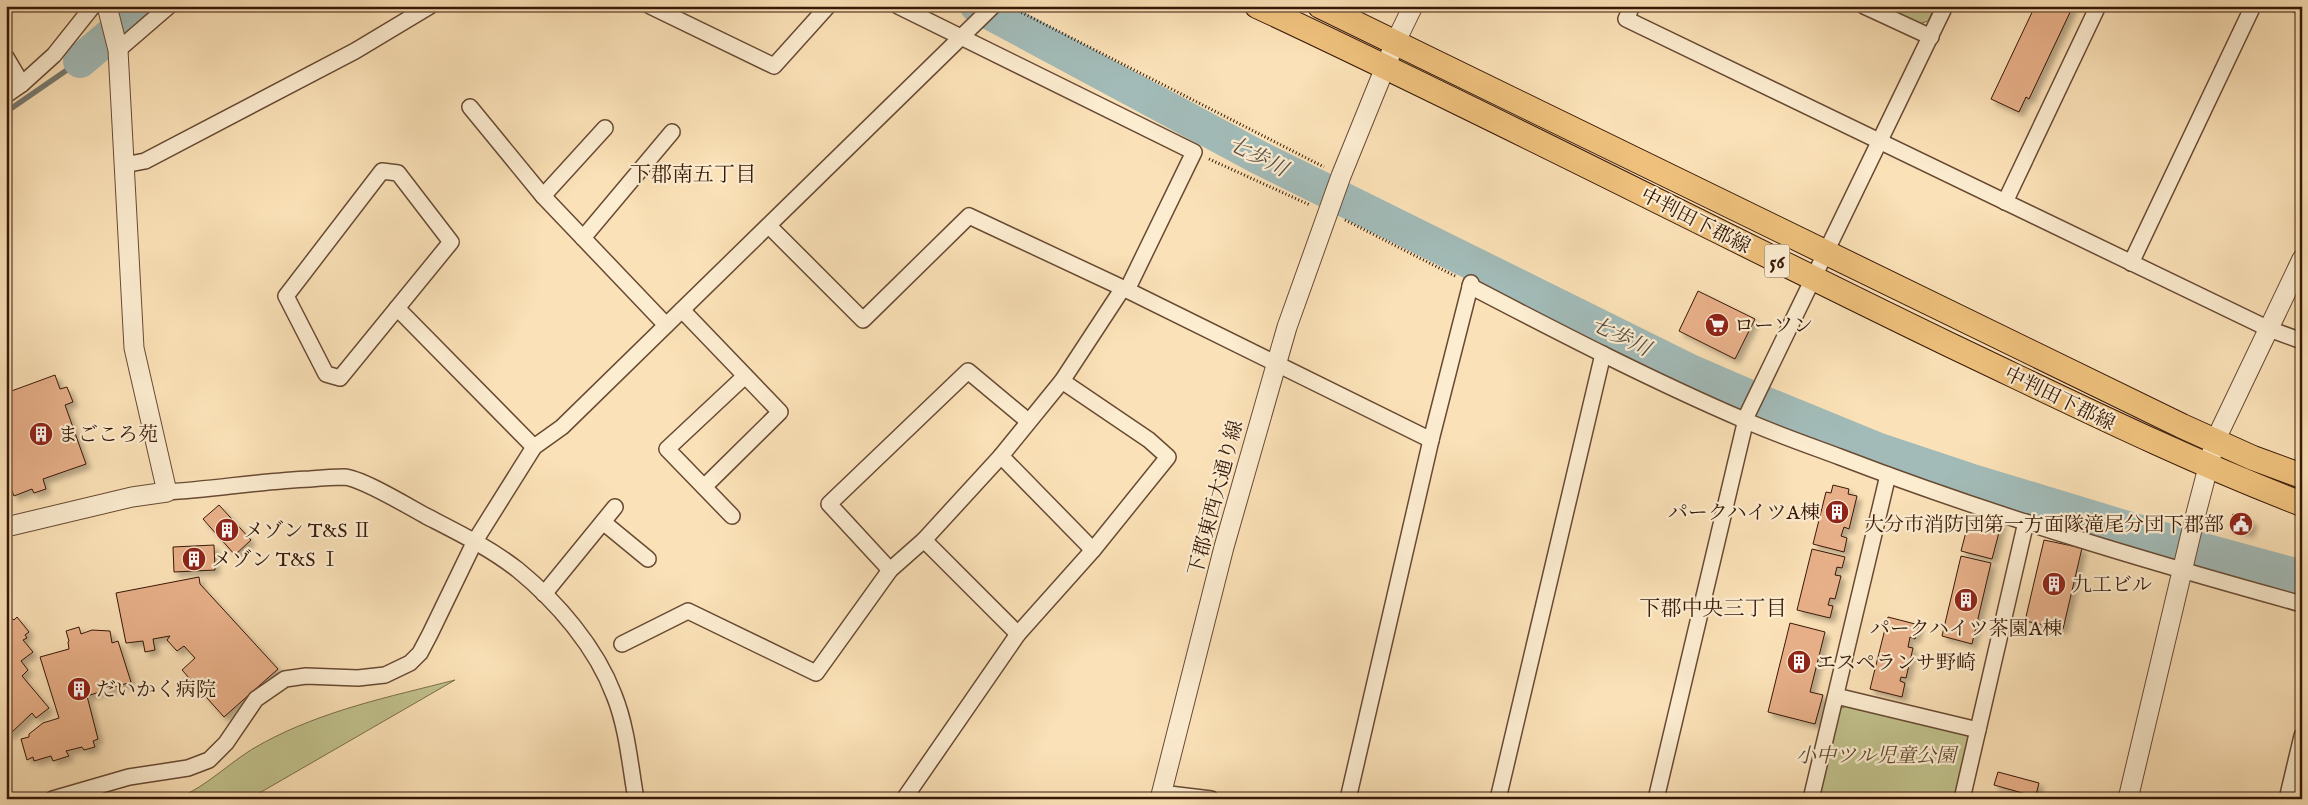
<svg xmlns="http://www.w3.org/2000/svg" width="2308" height="805" viewBox="0 0 2308 805" font-family="'IM FELL English','Noto Serif JP',serif">
	<defs>
		<filter id="shadow"><feDropShadow dx="4.5" dy="4.5" stdDeviation="2.5" flood-color="#0004"/></filter>
	</defs>
	<rect width="100%" height="100%" fill="#fbe1b7"/>
	<filter id="stains"><feTurbulence type="fractalNoise" baseFrequency=".004" numOctaves="4"/><feColorMatrix values="0 0 0 0 .2 0 0 0 0 .09 0 0 0 0 .02 0 0 0 .5 -.17"/></filter>
	<radialGradient id="worn" r=".72"><stop offset=".6" stop-color="#630" stop-opacity="0"/><stop offset="1" stop-color="#630" stop-opacity=".3"/></radialGradient>
	<g fill="#c1c28d" stroke="#7c6d4a">
		<polygon points="1882,6 1935,6 1928,21 1919,24"/>
		<path d="M 455,680 L 249,799 L 176,799 C 209,786 232,759 263,743 C 324,710 389,697 455,680 Z"/>
		<polygon points="1850,704 1963,730 1969,737 1954,799 1819,799 1840,709"/>
	</g>
	<g fill="none" stroke-linecap="round" stroke-linejoin="round">
		<polyline stroke="#777a71" stroke-width="5.5" points="6,112 80,61 80,51"/>
		<g stroke="#a2bbb8" stroke-width="34">
			<polyline points="977,6 1258,157 1688,370 1769,405 1879,450 1969,480 2170,541 2302,577"/>
			<polyline points="80,61 145,6"/>
		</g>
	</g>
	<g fill="#e8b089" stroke="#371807" filter="url(#shadow)">
		<polygon points="2035,6 2073,6 2029,99 2026,97 2019,112 1991,99"/>
		<polygon points="1698,291 1755,319 1735,359 1679,331"/>
		<polygon points="55,375 60,389 67,387 73,402 65,405 86,464 43,479 46,489 34,493 32,489 14,496 6,476 6,393"/>
		<polygon points="1833,485 1849,489 1848,494 1857,496 1849,529 1844,527 1841,536 1847,538 1844,552 1813,544 1826,492 1831,493"/>
		<polygon points="219,505 251,540 235,555 203,519"/>
		<polygon points="1971,513 2002,521 1992,559 1961,551"/>
		<polygon points="2233,514 2253,521 2249,533 2229,526"/>
		<polygon points="2044,540 2082,548 2063,629 2025,621"/>
		<polygon points="214,545 215,570 174,572 173,547"/>
		<polygon points="1812,549 1845,557 1842,568 1837,567 1835,575 1841,576 1835,599 1830,598 1828,605 1833,606 1830,618 1797,610"/>
		<polygon points="1961,556 1991,563 1972,644 1942,636"/>
		<polygon points="199,577 200,584 278,669 224,717 182,670 195,658 184,646 177,651 167,640 170,636 153,639 155,650 145,652 143,641 126,643 116,593"/>
		<polygon points="10,617 14,620 17,617 29,632 25,635 27,638 23,640 33,652 21,661 28,670 22,676 49,708 36,718 32,713 9,735 6,731 6,620"/>
		<polygon points="1888,617 1919,625 1915,639 1910,637 1908,647 1913,648 1906,678 1901,677 1900,681 1905,683 1902,697 1870,689"/>
		<polygon points="1790,623 1825,632 1810,692 1823,695 1815,724 1768,712"/>
		<polygon points="79,627 81,634 92,630 110,631 112,643 118,641 131,682 87,696 98,739 93,741 95,747 84,750 82,747 66,751 69,756 53,761 51,756 34,761 33,757 27,760 21,739 29,737 29,734 43,723 59,718 40,657 69,649 68,642 69,641 66,631"/>
		<polygon points="1998,772 2039,783 2035,799 2025,799 2026,794 1994,785"/>
	</g>
	<g fill="none" stroke-linecap="round" stroke-linejoin="round">
		<g stroke="#684a33" stroke-width="18">
			<g id="minor">
				<polyline points="650,6 774,66 828,6"/>
				<polyline points="898,6 1194,152 1127,290"/>
				<polyline points="1632,6 1626,19 2269,329 2302,341"/>
				<polyline points="1864,6 1931,37"/>
				<polyline points="118,50 169,6"/>
				<polyline points="6,57 22,84"/>
				<polyline points="6,95 22,84 54,55 93,6"/>
				<polyline points="470,107 543,196 666,325"/>
				<polyline points="124,165 145,161 355,51 430,6"/>
				<polygon points="382,171 398,173 451,242 340,378 326,374 286,296"/>
				<polyline points="543,196 605,128"/>
				<polyline points="2005,202 2098,6"/>
				<polyline points="769,226 863,320 969,216 1127,290 1431,440"/>
				<polyline points="583,238 672,132"/>
				<polyline points="2131,263 2253,6"/>
				<path d="M 1470,286 C 1560,333 1651,380 1744,420 C 1776,434 1808,445 1840,457 C 1991,515 2146,561 2302,604"/>
				<polyline points="397,308 534,447"/>
				<polyline points="682,310 780,412 704,487"/>
				<polyline points="1001,456 1093,550"/>
				<path d="M 167,492 C 215,489 262,481 310,479 C 321,478 333,477 344,477 C 362,478 409,507 426,516 C 457,532 490,548 518,570 C 557,602 596,647 614,695 C 627,727 630,765 636,799"/>
				<polyline points="732,516 667,449 745,376"/>
				<polyline points="603,522 648,559"/>
				<polyline points="924,540 1018,634"/>
				<polyline points="890,570 829,504 968,371 1028,421"/>
				<polyline points="544,594 615,507"/>
				<polyline points="622,644 688,611 816,673 890,570 924,540 1001,456 1062,381 1123,288"/>
				<polyline points="1836,696 1978,730"/>
				<polyline points="1161,793 1211,799"/>
				<polyline points="53,799 129,777 188,768 209,760 226,743 256,699 285,679 306,676 358,678 385,675 410,663 420,653 430,634 475,541 534,447 562,427 993,6"/>
				<polyline points="904,799 1018,634 1093,550 1168,457 1149,440 1062,381"/>
				<polyline points="1348,799 1431,440 1471,283"/>
				<polyline points="1498,799 1603,354"/>
				<polyline points="1656,799 1747,415 1945,6"/>
				<polyline points="1811,799 1888,475"/>
				<polyline points="1962,799 2026,522"/>
				<polyline points="2287,799 2302,736"/>
			</g>
		</g>
		<g stroke="#684a33" stroke-width="21">
			<g id="tertiary">
				<polyline points="6,527 132,497 167,492 134,348 118,50 107,6"/>
				<polyline points="1160,799 1224,547 1287,327 1341,176 1395,43 1413,6"/>
				<polyline points="2128,799 2194,521 2215,441 2302,259"/>
			</g>
		</g>
		<g stroke="#371807" stroke-width="26">
			<g id="primary">
				<path d="M 1257,6 C 1491,115 1720,234 1952,346 C 2068,401 2182,458 2302,504"/>
				<polyline points="1320,6 2182,426 2253,458 2302,476"/>
			</g>
		</g>
		<g stroke="#371807" stroke-width="3" stroke-dasharray="1 2.5" stroke-linecap="butt">
			<polyline points="1009,6 1324,167"/>
			<polyline points="2281,6 2302,15"/>
			<polyline points="1209,159 1310,205"/>
			<polyline points="1345,220 1457,277"/>
		</g>
		<use href="#minor" stroke="#fcecd0" stroke-width="15"/>
		<use href="#tertiary" stroke="#fcecd0" stroke-width="19"/>
		<use href="#primary" stroke="#eec07c" stroke-width="24"/>
	</g>
	<defs>
		<g id="supermarket-disc" transform="scale(1.25)"><circle r="9.5" fill="#8f2418" stroke="#fcecd0"/><path d="M-6-5.5h2.5l.6 2H6L4.5 2H-2.5L-4.4-4H-6ZM-1.5 3.2a1.3 1.3 0 1 0 .1 0ZM3 3.2a1.3 1.3 0 1 0 .1 0Z" fill="#fff"/></g>
		<g id="building-disc" transform="scale(1.25)"><circle r="9.5" fill="#8f2418" stroke="#fcecd0"/><path d="M-4-6H4V6H1V3H-1V6H-4ZM-2.5-4.3h1.7v1.8h-1.7ZM.8-4.3h1.7v1.8H.8ZM-2.5-1h1.7V.8h-1.7ZM.8-1h1.7V.8H.8Z" fill="#fff"/></g>
		<g id="civic-disc" transform="scale(1.25)"><circle r="9.5" fill="#8f2418" stroke="#fcecd0"/><path d="M-.6-6.5H3V-4.5H.6V-3L4-1V1h2V6H-6V1h2V-1L-.6-3ZM-1.2 2.5V6h2.4V2.5Z" fill="#fff"/></g>
	</defs>
	<g fill-rule="evenodd">
		<use href="#supermarket-disc" x="1717" y="325"/>
		<use href="#building-disc" x="41" y="434"/>
		<use href="#building-disc" x="1837" y="512"/>
		<use href="#civic-disc" x="2241" y="524"/>
		<use href="#building-disc" x="227" y="530"/>
		<use href="#building-disc" x="194" y="559"/>
		<use href="#building-disc" x="2054" y="584"/>
		<use href="#building-disc" x="1966" y="600"/>
		<use href="#building-disc" x="1799" y="662"/>
		<use href="#building-disc" x="79" y="689"/>
	</g>
	<g text-anchor="middle" stroke-width="4.5" stroke-linejoin="round" paint-order="stroke">
		<rect fill="#fcecd0" stroke="#725843" stroke-width="1" x="1764.5" y="244.5" width="25" height="33" rx="4"/>
		<g font-size="19" font-weight="bold" fill="#371807">
			<text x="1777" y="268">56</text>
		</g>
		<g font-size="20" fill="#371807" stroke="#fcecd0">
			<text transform="translate(1696 220) rotate(27)" y="7">中判田下郡線</text>
			<text transform="translate(2060 398) rotate(26)" y="7">中判田下郡線</text>
			<text transform="translate(1215 498) rotate(-75)" y="7">下郡東西大通り線</text>
		</g>
		<g font-size="20" fill="#371807" stroke="#fcecd0" text-anchor="start">
			<text x="1734" y="332">ローソン</text>
			<text x="58" y="441">まごころ苑</text>
			<text x="1820" y="519" text-anchor="end">パークハイツA棟</text>
			<text x="2224" y="531" text-anchor="end">大分市消防団第一方面隊滝尾分団下郡部</text>
			<text x="244" y="537">メゾン T&amp;S Ⅱ</text>
			<text x="212" y="566">メゾン T&amp;S Ⅰ</text>
			<text x="2072" y="591">九工ビル</text>
			<text x="1966" y="635" text-anchor="middle">パークハイツ茶園A棟</text>
			<text x="1816" y="669">エスペランサ野崎</text>
			<text x="96" y="696">だいかく病院</text>
		</g>
		<g font-size="20" font-style="italic" fill="#604b2f" stroke="#fcecd0">
			<text x="1876" y="762">小中ツル児童公園</text>
		</g>
		<g font-size="21" font-style="italic" fill="#5c5145" stroke="#fcecd0">
			<text transform="translate(1258 156) rotate(27)" y="7">七歩川</text>
			<text transform="translate(1621 336) rotate(26)" y="7">七歩川</text>
		</g>
		<g font-size="21" fill="#371807" stroke="#fcecd0">
			<text x="693" y="181">下郡南五丁目</text>
			<text x="1713" y="615">下郡中央三丁目</text>
		</g>
	</g>
	<rect width="2308" height="805" fill="none" stroke="#fbe1b7" stroke-width="25"/>
	<rect x="8" y="8" width="2293" height="790" fill="none" stroke="#371807" stroke-width="2.5"/>
	<rect x="12" y="12" width="2283" height="780" fill="none" stroke="#371807"/>
	<rect width="100%" height="100%" filter="url(#stains)"/>
	<rect width="100%" height="100%" fill="url(#worn)"/>
</svg>
